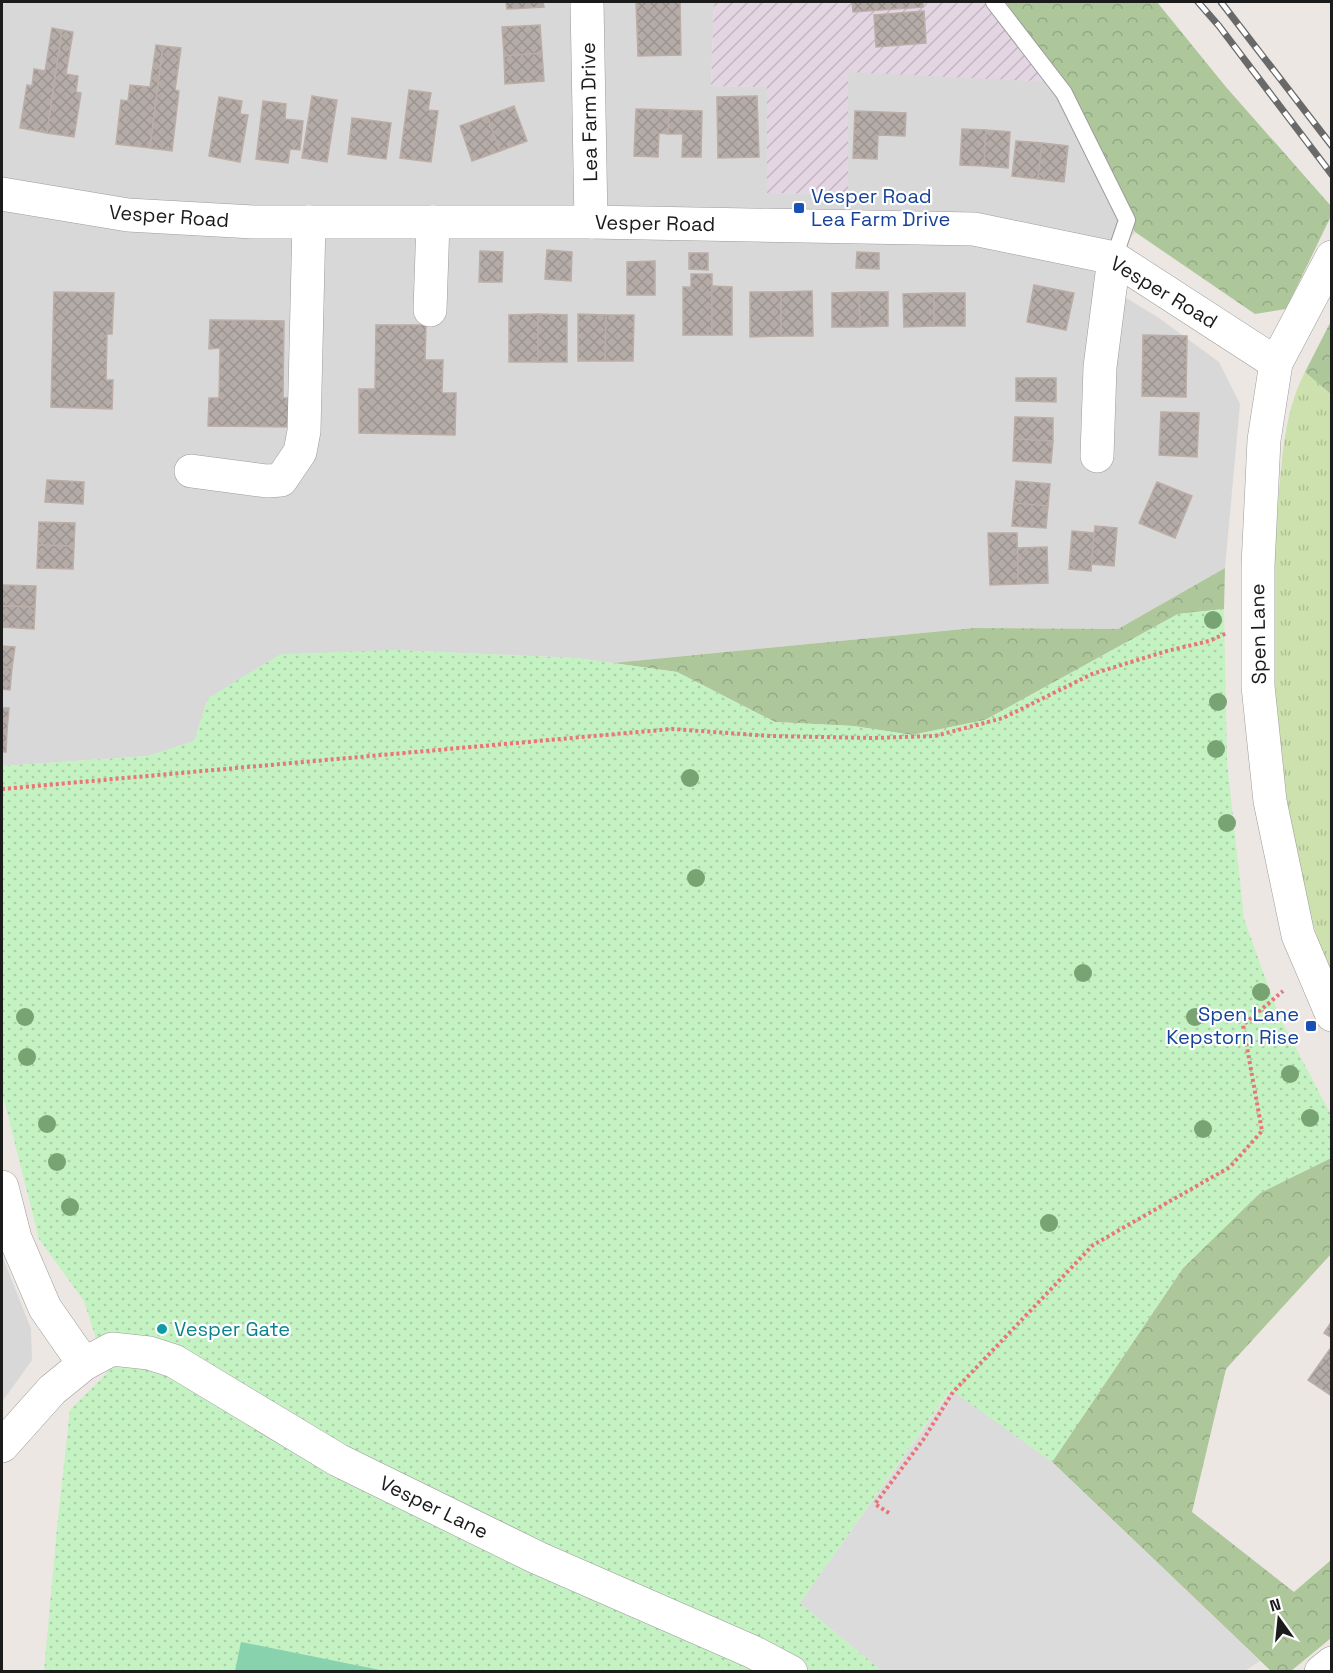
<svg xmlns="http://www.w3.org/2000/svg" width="1333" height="1673" viewBox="0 0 1333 1673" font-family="'Space Grotesk',sans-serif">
	<defs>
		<pattern id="industrial-furrows" width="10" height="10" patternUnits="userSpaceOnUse" patternTransform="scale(1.5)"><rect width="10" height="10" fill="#e4d5e3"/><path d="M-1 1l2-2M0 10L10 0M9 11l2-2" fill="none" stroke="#c3b6c2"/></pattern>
		<pattern id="grass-tufts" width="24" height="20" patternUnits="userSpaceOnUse" patternTransform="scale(1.5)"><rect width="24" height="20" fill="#cce1ad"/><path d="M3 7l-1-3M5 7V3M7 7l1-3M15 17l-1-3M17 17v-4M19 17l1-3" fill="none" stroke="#afc094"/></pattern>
		<pattern id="forest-crowns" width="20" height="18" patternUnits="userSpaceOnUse" patternTransform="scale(1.5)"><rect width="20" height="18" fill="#adc79b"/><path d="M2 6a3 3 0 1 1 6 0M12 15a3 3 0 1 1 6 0" fill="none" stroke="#94aa85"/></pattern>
		<pattern id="park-dots" width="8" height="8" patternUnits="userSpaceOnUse" patternTransform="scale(1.5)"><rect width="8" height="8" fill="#c4f2c2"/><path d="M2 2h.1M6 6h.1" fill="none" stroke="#a8cfa6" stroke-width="1.8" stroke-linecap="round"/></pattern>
		<pattern id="building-cross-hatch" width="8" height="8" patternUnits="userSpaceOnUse" patternTransform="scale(1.5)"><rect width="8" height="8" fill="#b5aca8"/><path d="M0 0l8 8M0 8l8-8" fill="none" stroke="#9b9390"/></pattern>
	</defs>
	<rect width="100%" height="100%" fill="#ece7e2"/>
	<g fill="#d9d8d8">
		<polygon points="2,2 714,2 711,86 767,87 768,193 848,194 848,71 1057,82 1135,232 1097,280 1159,318 1219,362 1240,404 1225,568 1118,629 974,628 613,663 576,658 393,650 208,698 194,741 148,756 2,766"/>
		<polygon points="2,1255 31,1329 32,1360 2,1402"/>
	</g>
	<polygon fill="url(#industrial-furrows)" points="714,2 1006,2 1057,82 848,72 848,194 767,193 767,87 711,86"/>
	<path fill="url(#grass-tufts)" d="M 1305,372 L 1332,394 L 1331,976 C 1275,830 1265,659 1278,504 C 1282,460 1284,412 1305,372 Z"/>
	<g fill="url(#forest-crowns)">
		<polygon points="1006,2 1157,2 1226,87 1331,206 1331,216 1286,309 1255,314 1135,232 1057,82"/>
		<polygon points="1331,321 1331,394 1305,372"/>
		<polygon points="1225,568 1224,609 1178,614 985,720 912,735 853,726 775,722 677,672 613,663 974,628 1118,629"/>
		<polygon points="1331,1158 1331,1254 1226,1369 1192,1512 1294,1592 1331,1560 1331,1638 1291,1671 1271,1671 1052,1462 1183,1268 1260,1193"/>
	</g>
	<polygon fill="url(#park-dots)" points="1224,609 1227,762 1244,919 1279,1016 1331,1115 1331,1158 1260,1193 1183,1268 1052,1462 950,1390 800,1603 882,1671 44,1671 57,1528 70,1410 107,1373 84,1301 39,1239 2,1092 2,766 148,756 194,741 208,698 281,654 393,650 576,658 677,672 775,722 853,726 912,735 985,720 1178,614"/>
	<polygon fill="#88d3ad" points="241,1642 385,1671 235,1671"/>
	<polygon fill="#dbdbdb" points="951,1390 1052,1462 1260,1661 1243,1672 882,1671 800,1603"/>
	<g fill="url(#building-cross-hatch)" stroke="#bcada6" stroke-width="1.5">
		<polygon points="506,2 543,2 544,7 507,9"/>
		<polygon points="636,2 680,2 681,55 638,56"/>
		<polygon points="852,2 923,2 923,7 853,12"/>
		<polygon points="924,11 926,43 876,47 874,15"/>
		<polygon points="540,25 542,53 504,56 502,27"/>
		<polygon points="52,28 62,30 47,133 20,128 27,85 32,86 34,69 45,71"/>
		<polygon points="62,30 73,32 66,74 78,76 76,92 81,93 74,137 47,133"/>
		<polygon points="156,45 163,46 150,148 116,144 121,100 128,101 130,85 150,87"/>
		<polygon points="163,46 181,48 175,90 179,91 172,151 150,148"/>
		<polygon points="542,53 544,81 505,84 504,56"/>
		<polygon points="409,90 431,93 428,110 438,111 431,162 400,158"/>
		<polygon points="312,96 337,100 327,162 302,158"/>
		<polygon points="757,96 759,157 718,158 717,97"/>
		<polygon points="219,97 242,101 240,114 248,115 240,162 209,156"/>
		<polygon points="263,101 286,104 285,119 303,121 300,150 290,149 288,163 256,159"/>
		<polygon points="514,106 527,141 500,151 487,116"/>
		<polygon points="636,109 669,110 668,134 659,133 658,157 634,156"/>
		<polygon points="669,110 702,111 701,157 682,157 683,134 668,134"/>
		<polygon points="855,111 906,113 905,136 878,135 877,159 853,158"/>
		<polygon points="487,116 500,151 472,161 460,126"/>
		<polygon points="352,118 391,123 386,159 348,154"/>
		<polygon points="962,129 986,130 984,166 960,165"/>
		<polygon points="986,130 1010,132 1008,168 984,166"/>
		<polygon points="1016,141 1042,143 1038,179 1012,176"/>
		<polygon points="1042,143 1068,146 1064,182 1038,179"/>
		<polygon points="547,250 572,252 571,281 545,279"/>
		<polygon points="480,251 503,252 502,282 479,282"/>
		<polygon points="857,252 879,253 879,269 856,268"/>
		<polygon points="689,253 708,253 708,270 689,269"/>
		<polygon points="655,261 655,295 627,295 627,262"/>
		<polygon points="691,274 712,274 712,335 683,335 683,287 691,287"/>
		<polygon points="1034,285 1074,293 1066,330 1027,322"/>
		<polygon points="712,286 732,287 732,335 712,335"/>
		<polygon points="812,291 813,336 781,336 781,292"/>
		<polygon points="54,292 114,293 112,334 107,334 106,380 113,380 112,409 51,407"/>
		<polygon points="750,292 781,292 781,336 750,337"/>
		<polygon points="859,292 860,327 832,327 832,293"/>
		<polygon points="859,292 888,292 888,326 860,327"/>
		<polygon points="934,293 934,326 904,327 903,294"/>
		<rect x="934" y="293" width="31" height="33"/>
		<polygon points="538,314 538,362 509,362 509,315"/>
		<polygon points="538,314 567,315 567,362 538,362"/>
		<polygon points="578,314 606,315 605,361 578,361"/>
		<polygon points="606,315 634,315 633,361 605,361"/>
		<polygon points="210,320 284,321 283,398 289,398 289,427 208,426 209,398 219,398 220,348 209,349"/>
		<polygon points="376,325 426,325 425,360 443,360 442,393 456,393 455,435 359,433 359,389 375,389"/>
		<polygon points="1143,335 1187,336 1186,397 1142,396"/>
		<polygon points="1016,378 1056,378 1056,402 1016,401"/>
		<polygon points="1161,412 1199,413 1197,457 1159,455"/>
		<polygon points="1015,417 1053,418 1053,441 1014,439"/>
		<polygon points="1014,439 1053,441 1051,463 1013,461"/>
		<polygon points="47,480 84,482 83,504 45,502"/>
		<polygon points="1016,481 1050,484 1048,506 1014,503"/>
		<polygon points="1157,482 1192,496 1175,538 1139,523"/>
		<polygon points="1014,503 1048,506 1046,528 1012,526"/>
		<polygon points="39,522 75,523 74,546 38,545"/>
		<polygon points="1095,526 1117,528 1114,566 1091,564"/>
		<polygon points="1072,531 1094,533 1091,571 1069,569"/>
		<polygon points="988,533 1017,533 1018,584 990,585"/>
		<polygon points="38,545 74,546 73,569 37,568"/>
		<polygon points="1047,547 1048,583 1018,584 1018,548"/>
		<polygon points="2,585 36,586 35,607 2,606"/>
		<polygon points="2,606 35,607 34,629 2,627"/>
		<polygon points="2,646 15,647 12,668 2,667"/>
		<polygon points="2,667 12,668 10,690 2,689"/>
		<polygon points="2,708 9,708 7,730 2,730"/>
		<polygon points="2,730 7,730 6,752 2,752"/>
		<polygon points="1332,1321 1332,1338 1324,1333"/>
		<polygon points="1332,1346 1332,1396 1308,1380"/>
	</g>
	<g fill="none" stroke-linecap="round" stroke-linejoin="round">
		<g stroke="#9c9c9c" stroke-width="18">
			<polyline id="service" points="994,2 1064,93 1127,220 1114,258"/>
		</g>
		<g stroke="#9c9c9c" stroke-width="34">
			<g id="minor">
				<polyline points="587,2 591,222"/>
				<polyline points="2,194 128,215 253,222 591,222 974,229 1114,258 1276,363"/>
				<polyline points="430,310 433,222"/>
				<polyline points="1097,456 1100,367 1114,258"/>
				<polyline points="191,471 267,481 281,480 300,452 304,431 309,222"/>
				<polyline points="2,1187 15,1238 45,1308 84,1364"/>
				<polyline points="2,1446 52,1390 84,1364 112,1349 149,1353 174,1361 338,1460 538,1558 753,1652 791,1672"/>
				<polyline points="1321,1672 1332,1663"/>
			</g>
		</g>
		<g stroke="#9c9c9c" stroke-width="34">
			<polyline id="tertiary" points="1332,257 1276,363 1264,440 1258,566 1258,686 1270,801 1298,935 1332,1015"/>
		</g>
		<g stroke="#e97577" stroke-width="4" stroke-dasharray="3 3" stroke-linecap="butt">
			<polyline points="2,789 672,729 770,736 873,738 935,736 1003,718 1092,674 1167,651 1209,641 1227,633"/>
			<polyline points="889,1513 875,1504 923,1440 953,1392 1093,1245 1230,1167 1262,1131 1243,1025 1283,991"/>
		</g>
		<use href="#service" stroke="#fff" stroke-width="16"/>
		<use href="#minor" stroke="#fff" stroke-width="33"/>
		<use href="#tertiary" stroke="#fff" stroke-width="33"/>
		<g stroke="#696969" stroke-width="7">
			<g id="rail">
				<polyline points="1198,2 1219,26 1332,175"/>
				<polyline points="1221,2 1332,146"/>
			</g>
		</g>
		<use href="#rail" stroke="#fff" stroke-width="4.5" stroke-dasharray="14" stroke-linecap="butt"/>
	</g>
	<g fill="#78a372">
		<circle cx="1213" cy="620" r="9"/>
		<circle cx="1218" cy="702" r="9"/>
		<circle cx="1216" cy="749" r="9"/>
		<circle cx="690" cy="778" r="9"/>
		<circle cx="1227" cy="823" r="9"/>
		<circle cx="696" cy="878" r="9"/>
		<circle cx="1083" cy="973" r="9"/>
		<circle cx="1261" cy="992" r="9"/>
		<circle cx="25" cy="1017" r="9"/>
		<circle cx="1195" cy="1017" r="9"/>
		<circle cx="27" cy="1057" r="9"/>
		<circle cx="1290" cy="1074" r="9"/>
		<circle cx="1310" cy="1118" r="9"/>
		<circle cx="47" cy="1124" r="9"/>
		<circle cx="1203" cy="1129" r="9"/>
		<circle cx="57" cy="1162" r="9"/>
		<circle cx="70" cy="1207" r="9"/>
		<circle cx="1049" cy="1223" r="9"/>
	</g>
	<g fill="#1a4fb4" stroke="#fff" stroke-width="2">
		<rect x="793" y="202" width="12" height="12" rx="3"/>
		<rect x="1305" y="1020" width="12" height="12" rx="3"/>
	</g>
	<circle fill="#0f9aa8" stroke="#fff" stroke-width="2" cx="162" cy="1329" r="6"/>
	<g text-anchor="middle" stroke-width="4.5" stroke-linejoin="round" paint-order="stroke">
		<g font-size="20" fill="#1b1b1b" stroke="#fff">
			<text transform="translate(589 112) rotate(-91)" y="7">Lea Farm Drive</text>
			<text transform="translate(169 216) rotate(4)" y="7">Vesper Road</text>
			<text transform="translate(655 223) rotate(1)" y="7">Vesper Road</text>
			<text transform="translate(1164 292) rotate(31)" y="7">Vesper Road</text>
			<text transform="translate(1258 634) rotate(-91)" y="7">Spen Lane</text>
			<text transform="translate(434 1507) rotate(26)" y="7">Vesper Lane</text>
		</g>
		<g font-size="20" fill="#164399" stroke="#fff" text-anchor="start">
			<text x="811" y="203">Vesper Road<tspan x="811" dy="23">Lea Farm Drive</tspan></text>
			<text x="1299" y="1021" text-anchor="end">Spen Lane<tspan x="1299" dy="23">Kepstorn Rise</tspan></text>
		</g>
		<g font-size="20" fill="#0d838f" stroke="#fff" text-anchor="start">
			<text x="174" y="1336">Vesper Gate</text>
		</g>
	</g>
	<rect width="1333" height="1673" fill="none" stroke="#1b1b1b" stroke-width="6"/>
	<g transform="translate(1279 1619) rotate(345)" stroke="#ffffff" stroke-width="4.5" paint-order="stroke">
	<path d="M0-4.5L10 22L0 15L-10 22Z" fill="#1b1b1b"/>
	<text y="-9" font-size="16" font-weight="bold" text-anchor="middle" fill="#1b1b1b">N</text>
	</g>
</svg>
